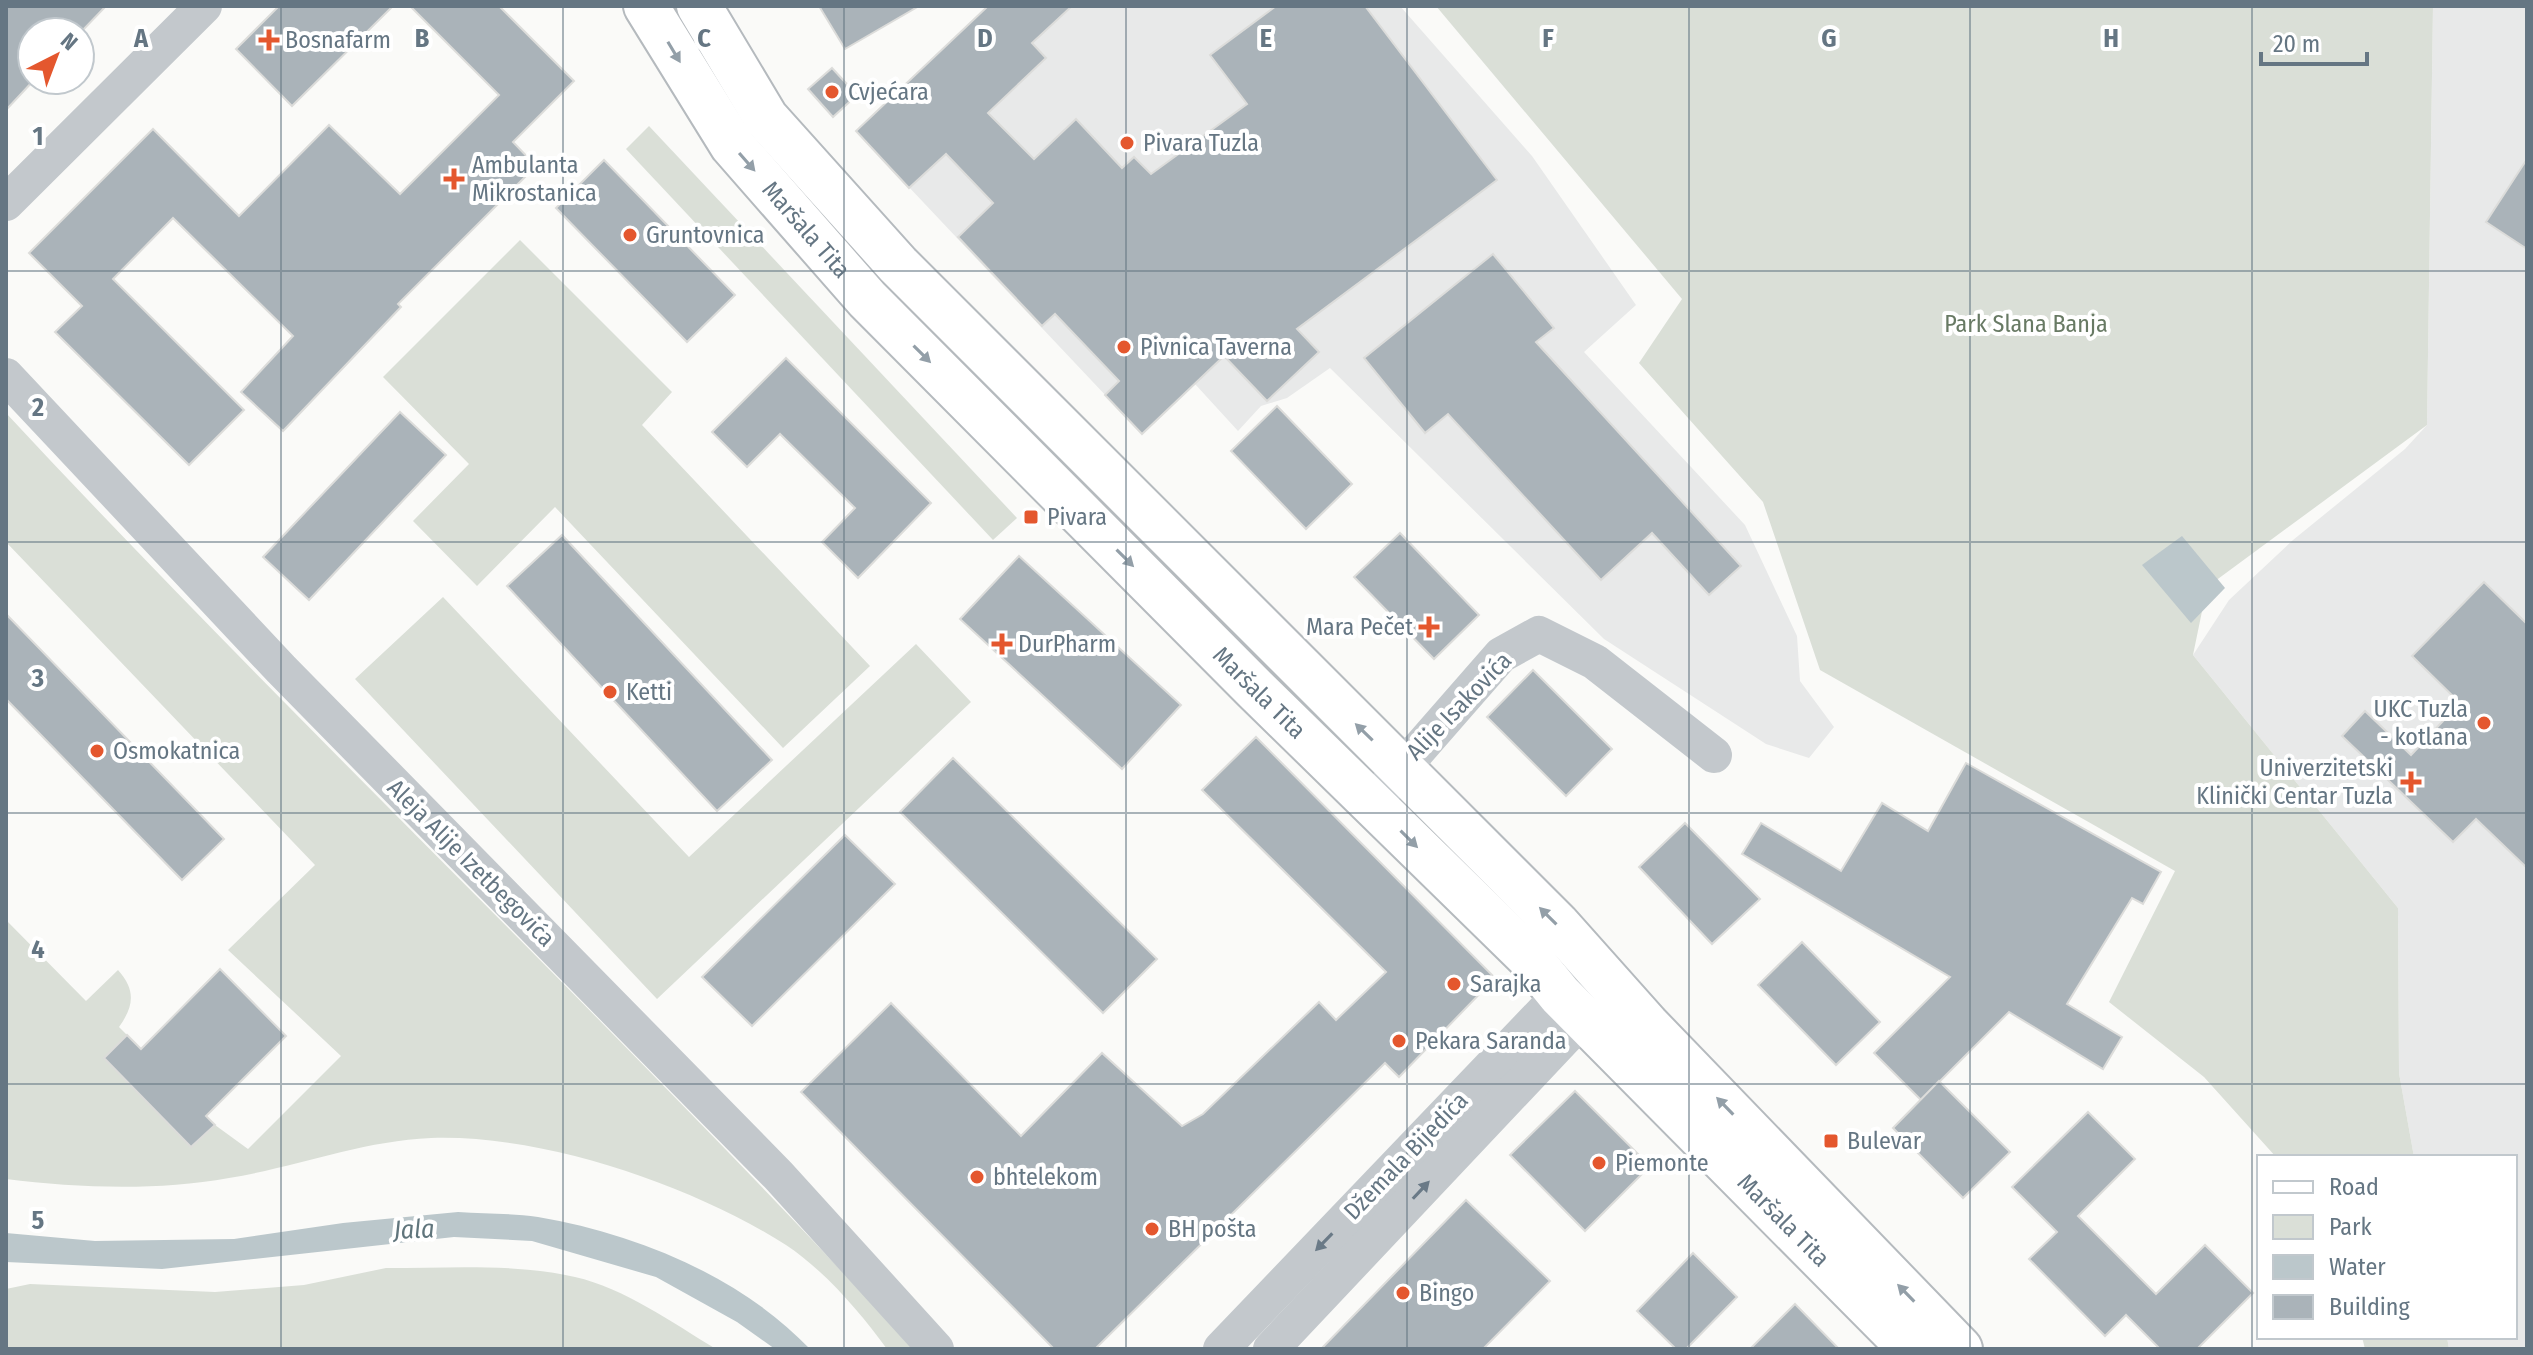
<svg xmlns="http://www.w3.org/2000/svg" width="2533" height="1355" viewBox="0 0 2533 1355" font-family="'Fira Sans Condensed',sans-serif">
	<rect width="100%" height="100%" fill="#fafaf8"/>
	<g fill="#e8e9e9">
		<polygon points="988,6 1400,6 1532,156 1636,305 1584,352 1745,525 1797,636 1800,681 1834,727 1809,758 1766,744 1604,639 1330,368 1287,398 1261,406 1238,431 1195,384 1142,434 856,131"/>
		<polygon points="2433,6 2527,6 2527,1349 2449,1349 2447,1337 2515,1337 2515,1157 2414,1157 2399,1073 2398,908 2193,655 2229,600 2293,540 2405,449 2427,425"/>
	</g>
	<g fill="#dadfd7">
		<polygon points="1436,6 2433,6 2427,425 2207,587 2193,655 2398,908 2399,1073 2414,1157 2276,1157 2204,1077 2109,1002 2175,871 1820,670 1763,502 1639,363 1682,299"/>
		<polygon points="649,126 1017,518 993,540 626,149"/>
		<polygon points="520,240 672,392 642,425 870,666 783,748 555,507 477,586 413,521 469,464 383,377"/>
		<path d="M 6,413 C 302,731 620,1029 914,1349 L 887,1349 C 860,1312 825,1271 786,1245 C 692,1185 543,1134 431,1138 C 361,1141 297,1167 229,1178 C 156,1191 79,1188 6,1179 L 6,920 L 86,1001 L 118,970 C 136,990 134,1006 119,1027 L 127,1035 L 104,1058 L 191,1147 L 215,1125 L 248,1149 L 341,1056 L 228,950 L 315,865 L 6,542 Z"/>
		<polygon points="443,597 689,857 916,644 971,702 657,999 355,679"/>
		<path d="M 386,1268 C 449,1268 513,1263 575,1277 C 624,1288 673,1323 716,1349 L 6,1349 L 6,1289 L 30,1284 L 215,1292 L 304,1285 Z"/>
		<polygon points="2362,1337 2447,1337 2449,1349 2365,1349"/>
	</g>
	<g fill="#bbc7cb">
		<polygon points="2182,536 2225,588 2191,623 2142,565"/>
		<path d="M 458,1212 C 484,1214 512,1213 538,1217 C 637,1234 740,1276 810,1349 L 775,1349 L 737,1322 L 656,1277 L 532,1241 L 454,1237 L 162,1269 L 6,1262 L 6,1233 L 95,1241 L 234,1239 L 343,1223 Z"/>
	</g>
	<g fill="#aab3b9" stroke="#dcdcda" stroke-width="2">
		<polygon points="6,6 106,6 80,33 32,32 34,80 6,110"/>
		<polygon points="279,6 393,6 292,106 236,49"/>
		<polygon points="410,6 499,6 574,81 513,142 536,166 398,304 401,307 283,431 241,392 293,336 173,218 113,279 244,410 189,465 55,332 82,306 29,253 153,129 239,216 329,125 400,194 499,95"/>
		<polygon points="819,6 919,6 845,49"/>
		<polygon points="988,6 1072,6 1032,43 1046,58 988,113 1034,159 1076,119 1122,168 1134,157 1151,174 1247,104 1210,55 1276,6 1365,6 1497,180 1297,329 1319,352 1267,401 1224,356 1142,434 1105,395 1119,381 1055,314 1042,326 958,237 993,203 946,154 909,188 856,131"/>
		<polygon points="832,68 857,95 833,117 808,89"/>
		<polygon points="2527,159 2527,249 2486,222"/>
		<polygon points="604,160 735,295 687,342 556,208"/>
		<polygon points="1493,254 1554,328 1536,342 1741,566 1709,595 1652,533 1601,580 1448,414 1425,433 1364,358"/>
		<polygon points="786,358 931,503 858,578 822,542 855,508 780,434 747,467 712,432"/>
		<polygon points="1277,406 1352,484 1306,529 1231,451"/>
		<polygon points="400,412 446,455 309,600 263,557"/>
		<polygon points="1400,533 1479,615 1434,659 1354,577"/>
		<polygon points="562,535 772,760 717,811 507,586"/>
		<polygon points="1019,556 1181,705 1122,769 960,619"/>
		<polygon points="2484,582 2527,624 2527,868 2476,819 2453,842 2342,736 2365,711 2411,755 2460,703 2412,656"/>
		<polygon points="6,614 224,839 182,880 6,699"/>
		<polygon points="1533,670 1612,749 1566,796 1487,717"/>
		<polygon points="1256,737 1495,978 1399,1077 1385,1063 1095,1349 1054,1349 801,1092 891,1003 1021,1136 1102,1053 1182,1126 1203,1114 1319,1002 1336,1020 1386,972 1202,790"/>
		<polygon points="953,758 1157,959 1103,1013 900,812"/>
		<polygon points="1966,763 2161,872 2143,904 2132,898 2067,1004 2122,1037 2103,1069 2009,1012 1921,1100 1874,1053 1950,977 1742,854 1761,823 1841,871 1882,803 1928,831"/>
		<polygon points="1685,823 1760,899 1712,944 1639,867"/>
		<polygon points="845,835 895,884 752,1026 702,977"/>
		<polygon points="1802,942 1880,1022 1836,1065 1758,985"/>
		<polygon points="220,969 286,1036 206,1116 215,1125 191,1147 104,1058 127,1035 141,1049"/>
		<polygon points="1939,1081 2010,1152 1963,1198 1893,1128"/>
		<polygon points="1575,1091 1650,1166 1585,1231 1510,1155"/>
		<polygon points="2088,1112 2135,1159 2078,1216 2156,1294 2205,1245 2253,1293 2197,1349 2160,1349 2126,1315 2105,1336 2029,1259 2057,1232 2012,1187"/>
		<polygon points="1466,1200 1550,1281 1483,1349 1321,1349"/>
		<polygon points="1693,1253 1737,1297 1686,1349 1676,1349 1637,1311"/>
		<polygon points="1795,1304 1839,1349 1750,1349"/>
	</g>
	<g fill="none" stroke-linecap="round" stroke-linejoin="round">
		<g stroke="#b5babe" stroke-width="48">
			<g id="major">
				<path id="s1" d="M 646,6 L 732,145 L 867,299 L 1255,689 L 1530,958 L 1560,995 L 1911,1349"/>
				<polyline points="699,6 766,118 898,265 1557,924 1647,1025 1960,1349"/>
			</g>
		</g>
		<g stroke="#c3c8cc" stroke-width="36">
			<polyline points="6,203 204,6"/>
			<polyline points="6,376 281,669 778,1175 936,1349"/>
			<polyline points="1384,789 1501,655 1539,634 1595,662 1714,755"/>
			<polyline points="1221,1349 1578,976"/>
			<polyline points="1271,1349 1602,998"/>
		</g>
		<use href="#major" stroke="#fff" stroke-width="44"/>
	</g>
	<defs><path id="oneway-solid" d="M-6-.8H1V-3.2L6.5 0L1 3.2V.8H-6Z" transform="scale(2)"/></defs>
	<g fill="#939fa8">
		<use href="#oneway-solid" transform="translate(674 52) rotate(59)"/>
		<use href="#oneway-solid" transform="translate(747 162) rotate(49)"/>
		<use href="#oneway-solid" transform="translate(922 354) rotate(45)"/>
		<use href="#oneway-solid" transform="translate(1125 558) rotate(45)"/>
		<use href="#oneway-solid" transform="translate(1364 732) rotate(-136)"/>
		<use href="#oneway-solid" transform="translate(1409 839) rotate(45)"/>
		<use href="#oneway-solid" transform="translate(1548 916) rotate(-135)"/>
		<use href="#oneway-solid" transform="translate(1725 1106) rotate(-134)"/>
		<use href="#oneway-solid" transform="translate(1906 1293) rotate(-134)"/>
	</g>
	<g fill="#6a7a87">
		<use href="#oneway-solid" transform="translate(1421 1190) rotate(-47)"/>
		<use href="#oneway-solid" transform="translate(1324 1242) rotate(134)"/>
	</g>
	<path fill="none" stroke="#657683" stroke-width="2" stroke-opacity="0.55" d="M 281,6 L 281,1349M 563,6 L 563,1349M 844,6 L 844,1349M 1126,6 L 1126,1349M 1407,6 L 1407,1349M 1689,6 L 1689,1349M 1970,6 L 1970,1349M 2252,6 L 2252,1349M 6,271 L 2527,271M 6,542 L 2527,542M 6,813 L 2527,813M 6,1084 L 2527,1084"/>
	<g fill="#e4572e" stroke="#fff" stroke-width="3">
		<path d="M265 28h8v8h8v8h-8v8h-8v-8h-8v-8h8z"/>
		<circle cx="832" cy="92" r="8"/>
		<circle cx="1127" cy="143" r="8"/>
		<path d="M450 167h8v8h8v8h-8v8h-8v-8h-8v-8h8z"/>
		<circle cx="630" cy="235" r="8"/>
		<circle cx="1124" cy="347" r="8"/>
		<rect x="1023" y="509" width="16" height="16" rx="4"/>
		<path d="M1425 615h8v8h8v8h-8v8h-8v-8h-8v-8h8z"/>
		<path d="M998 632h8v8h8v8h-8v8h-8v-8h-8v-8h8z"/>
		<circle cx="610" cy="692" r="8"/>
		<circle cx="2484" cy="723" r="8"/>
		<circle cx="97" cy="751" r="8"/>
		<path d="M2407 770h8v8h8v8h-8v8h-8v-8h-8v-8h8z"/>
		<circle cx="1454" cy="984" r="8"/>
		<circle cx="1399" cy="1041" r="8"/>
		<rect x="1823" y="1133" width="16" height="16" rx="4"/>
		<circle cx="1599" cy="1163" r="8"/>
		<circle cx="977" cy="1177" r="8"/>
		<circle cx="1152" cy="1229" r="8"/>
		<circle cx="1403" cy="1293" r="8"/>
	</g>
	<g text-anchor="middle" stroke-width="8" stroke-linejoin="round" paint-order="stroke">
		<g font-size="24" fill="#657683" stroke="#fff" text-anchor="start">
			<text x="285" y="48">Bosnafarm</text>
			<text x="848" y="100">Cvjećara</text>
			<text x="1143" y="151">Pivara Tuzla</text>
			<text x="472" y="173">Ambulanta<tspan x="472" dy="28">Mikrostanica</tspan></text>
			<text x="646" y="243">Gruntovnica</text>
			<text x="1140" y="355">Pivnica Taverna</text>
			<text x="1047" y="525">Pivara</text>
			<text x="1413" y="635" text-anchor="end">Mara Pečet</text>
			<text x="1018" y="652">DurPharm</text>
			<text x="626" y="700">Ketti</text>
			<text x="2468" y="717" text-anchor="end">UKC Tuzla<tspan x="2468" dy="28">- kotlana</tspan></text>
			<text x="113" y="759">Osmokatnica</text>
			<text x="2393" y="776" text-anchor="end">Univerzitetski<tspan x="2393" dy="28">Klinički Centar Tuzla</tspan></text>
			<text x="1470" y="992">Sarajka</text>
			<text x="1415" y="1049">Pekara Saranda</text>
			<text x="1847" y="1149">Bulevar</text>
			<text x="1615" y="1171">Piemonte</text>
			<text x="993" y="1185">bhtelekom</text>
			<text x="1168" y="1237">BH pošta</text>
			<text x="1419" y="1301">Bingo</text>
		</g>
		<g font-size="24" fill="#657683" stroke="#fff">
			<text dy="8" stroke="none"><textPath href="#s1" startOffset="276">Maršala Tita</textPath></text>
			<text dy="8" stroke="none"><textPath href="#s1" startOffset="924">Maršala Tita</textPath></text>
			<text transform="translate(1459 706) rotate(-46)" y="8">Alije Isakovića</text>
			<text transform="translate(471 863) rotate(45)" y="8">Aleja Alije Izetbegovića</text>
			<text transform="translate(1406 1156) rotate(-46)" y="8">Džemala Bijedića</text>
			<text dy="8" stroke="none"><textPath href="#s1" startOffset="1668">Maršala Tita</textPath></text>
		</g>
		<g font-size="24" fill="#687a64" stroke="#fff">
			<text x="2026" y="332">Park Slana Banja</text>
		</g>
		<g font-size="26" font-style="italic" fill="#60757c" stroke="#fff">
			<text transform="translate(414 1229) rotate(-2)" y="9">Jala</text>
		</g>
	</g>
	<g font-size="26" text-anchor="middle" font-weight="bold" fill="#657683" stroke="#fff" stroke-width="8" stroke-linejoin="round" paint-order="stroke">
		<text x="141" y="47">A</text>
		<text x="422" y="47">B</text>
		<text x="704" y="47">C</text>
		<text x="985" y="47">D</text>
		<text x="1266" y="47">E</text>
		<text x="1548" y="47">F</text>
		<text x="1829" y="47">G</text>
		<text x="2111" y="47">H</text>
		<text x="38" y="145">1</text>
		<text x="38" y="416">2</text>
		<text x="38" y="687">3</text>
		<text x="38" y="958">4</text>
		<text x="38" y="1229">5</text>
	</g>
	<rect width="2533" height="1355" fill="none" stroke="#657683" stroke-width="16"/>
	<rect x="2257" y="1155" width="260" height="184" fill="#ffffff" stroke="#c1c8cd" stroke-width="2"/>
	<rect x="2273" y="1181" width="40" height="12" fill="#ffffff" stroke="#c1c8cd" stroke-width="2"/>
	<text x="2329" y="1195" font-size="24" fill="#657683">Road</text>
	<rect x="2273" y="1215" width="40" height="24" fill="#dadfd7" stroke="#c1c8cd" stroke-width="2"/>
	<text x="2329" y="1235" font-size="24" fill="#657683">Park</text>
	<rect x="2273" y="1255" width="40" height="24" fill="#bbc7cb" stroke="#c1c8cd" stroke-width="2"/>
	<text x="2329" y="1275" font-size="24" fill="#657683">Water</text>
	<rect x="2273" y="1295" width="40" height="24" fill="#aab3b9" stroke="#c1c8cd" stroke-width="2"/>
	<text x="2329" y="1315" font-size="24" fill="#657683">Building</text>
	<g transform="translate(56 56) rotate(42)"><circle r="38" fill="#ffffff" stroke="#c1c8cd" stroke-width="2"/>
	<path d="M0-6L14 30L0 20L-14 30Z" fill="#e4572e"/>
	<text y="-12" font-size="22" font-weight="bold" text-anchor="middle" fill="#657683">N</text>
	</g>
	<path d="M2261 52v12h106v-12" fill="none" stroke="#657683" stroke-width="4"/>
	<text x="2273" y="52" font-size="24" fill="#657683" stroke="#ffffff" stroke-width="6" paint-order="stroke">20 m</text>
</svg>
